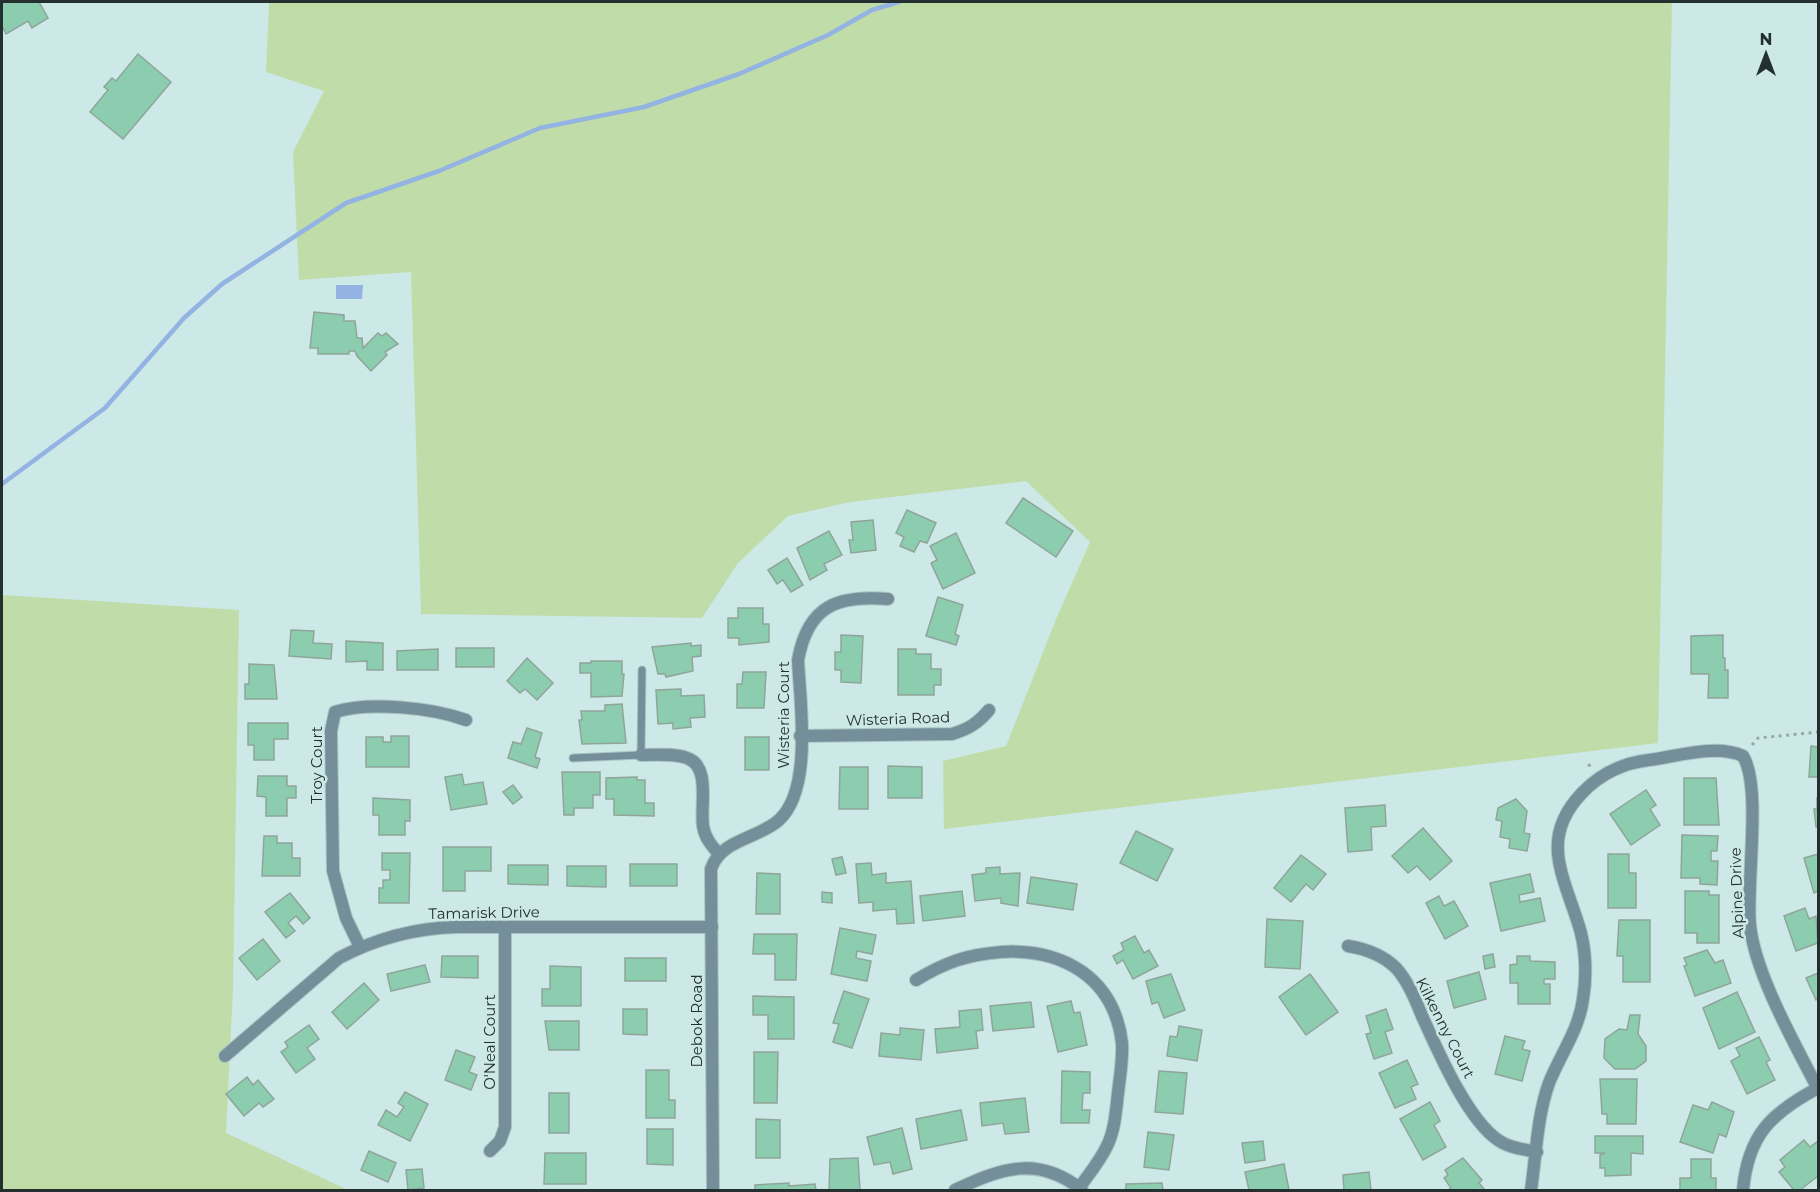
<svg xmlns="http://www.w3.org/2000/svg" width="1820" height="1192" viewBox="0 0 1820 1192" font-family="Montserrat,sans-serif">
	<rect width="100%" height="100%" fill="#cce8e7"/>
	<g fill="#c0dda9">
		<polygon points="269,2 1672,2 1658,743 944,829 943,761 1006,746 1057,617 1090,542 1026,481 850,502 788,516 738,563 702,618 421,614 411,272 299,280 293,152 324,91 266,72"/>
		<polygon points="2,595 239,610 233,989 226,1133 348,1190 2,1190"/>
	</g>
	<polygon fill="#93b3e3" points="336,285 363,285 362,299 336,299"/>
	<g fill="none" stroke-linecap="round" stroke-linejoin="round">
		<polyline stroke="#93b3e3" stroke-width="4.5" points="2,484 105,408 184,318 222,284 346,203 439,171 540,128 644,107 739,74 828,35 872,10 899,2"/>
	</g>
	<g fill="#8dcdaf" stroke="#8fa59a" stroke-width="1.5">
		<polygon points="2,2 39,2 48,18 32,28 28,21 6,34 2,26"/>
		<polygon points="138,54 171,82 123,139 90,112 108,90 104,87 112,78 116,81"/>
		<polygon points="314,312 344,315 344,321 355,321 357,338 362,338 363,348 378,333 382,336 386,333 398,344 385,352 387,355 371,371 357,356 355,351 349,351 349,354 318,354 318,348 310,348"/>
		<polygon points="1023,498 1073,531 1056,557 1006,523"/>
		<polygon points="907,510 936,523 927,543 920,541 914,552 900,546 904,537 896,533"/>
		<polygon points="873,520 876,550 851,553 849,540 853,540 851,522"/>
		<polygon points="829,531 842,555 824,564 827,570 810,580 797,548"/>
		<polygon points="956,533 975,573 943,589 931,563 937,560 930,546"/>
		<polygon points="787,558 803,585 791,592 783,580 777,584 768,570"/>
		<polygon points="938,597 963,605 955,634 959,636 956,645 926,636"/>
		<polygon points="738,608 763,608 763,624 769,624 769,642 739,645 739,638 728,638 728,618 738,618"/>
		<polygon points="291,630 314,631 313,643 332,644 331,659 289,656"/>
		<polygon points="841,635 863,636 861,683 841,682 841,670 835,670 835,652 841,652"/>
		<polygon points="1723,635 1723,658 1725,658 1725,670 1728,670 1728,698 1708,698 1709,674 1691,674 1691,636"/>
		<polygon points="346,641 383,643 383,670 367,670 367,661 346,662"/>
		<polygon points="691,643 691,646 701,645 701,656 692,657 693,671 666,677 665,674 658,674 652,647"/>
		<rect x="456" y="648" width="38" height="19"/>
		<polygon points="438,649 438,670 397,670 397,651"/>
		<polygon points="898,649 916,649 916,654 931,654 931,669 941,669 941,685 934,685 934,695 898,695"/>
		<polygon points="527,658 553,683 537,700 525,689 520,693 507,681"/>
		<polygon points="591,661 622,661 622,674 624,674 622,696 591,697 591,673 580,673 580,663 591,663"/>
		<polygon points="249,664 274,665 277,699 245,699 245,684 249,684"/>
		<polygon points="743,672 766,672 764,708 737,708 737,684 742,684"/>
		<polygon points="681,689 681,696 704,695 705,717 690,718 691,727 673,729 673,723 658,724 656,690"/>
		<polygon points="622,704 626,743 582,744 579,720 582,720 581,711 605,711 605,705"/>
		<polygon points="248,723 288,723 288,739 274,739 274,760 254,760 254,745 248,745"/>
		<polygon points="527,728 542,733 535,757 540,759 537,768 508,758 513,742 521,744"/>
		<polygon points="391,736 409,736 409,767 366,767 366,737 383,737 383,742 391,742"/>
		<rect x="745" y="737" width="24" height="33"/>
		<polygon points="1811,746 1818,747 1818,777 1809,777"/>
		<polygon points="888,766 922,767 922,798 888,798"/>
		<polygon points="840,767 868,767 868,809 839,809"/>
		<polygon points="562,772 600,772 600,795 593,795 593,808 574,808 574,815 564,815"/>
		<polygon points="462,774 464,785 483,782 487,804 451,810 445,777"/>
		<polygon points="258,776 287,776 287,786 296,786 296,798 287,798 287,816 266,816 266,797 257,796"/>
		<polygon points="637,777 637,780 645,780 645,803 654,803 654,816 614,815 614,799 606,799 606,778"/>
		<polygon points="1684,778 1716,778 1719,825 1684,825"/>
		<polygon points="513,785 522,797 513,804 503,792"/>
		<polygon points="1646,790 1656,805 1650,809 1660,825 1631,845 1610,814"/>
		<polygon points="1817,797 1818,827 1816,827 1814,809 1817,809"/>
		<polygon points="373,798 410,800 410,821 405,821 405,835 379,835 379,815 373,815"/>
		<polygon points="1516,799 1527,811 1524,833 1530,834 1527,851 1509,848 1510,839 1500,837 1502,821 1496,820 1498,808"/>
		<polygon points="1385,805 1386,826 1371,827 1372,850 1348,852 1345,808"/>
		<polygon points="1423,828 1452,861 1430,880 1417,866 1408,873 1392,856"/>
		<polygon points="1136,831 1173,849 1157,881 1120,863"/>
		<polygon points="1682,835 1718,836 1717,851 1711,851 1711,861 1718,861 1717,885 1700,884 1700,878 1681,878"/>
		<polygon points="264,836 277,836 277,843 292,843 292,858 300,858 300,876 262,876"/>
		<polygon points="443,847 491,847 491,871 465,871 465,891 443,891"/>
		<polygon points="382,853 410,853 409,903 379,903 379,888 383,888 383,880 390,880 390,870 382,870"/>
		<polygon points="1608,854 1629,854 1629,873 1636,873 1636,908 1608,908"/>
		<polygon points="1818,854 1818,891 1814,893 1804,858"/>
		<polygon points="1301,855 1326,874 1313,890 1306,884 1291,902 1274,888"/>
		<polygon points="842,857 846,873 836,875 832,859"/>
		<polygon points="871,863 872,875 886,873 886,883 911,881 914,923 897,924 896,909 873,911 873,902 859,903 856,864"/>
		<rect x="630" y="864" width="47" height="22"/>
		<polygon points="508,865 548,865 548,885 508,884"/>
		<polygon points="567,866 606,866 606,887 567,886"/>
		<polygon points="1000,867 1000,874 1020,873 1018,906 1001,903 1001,898 975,901 972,875 986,873 986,868"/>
		<polygon points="757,873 780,874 780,914 756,914"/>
		<polygon points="1530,874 1534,892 1519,895 1520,902 1540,898 1545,921 1501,931 1490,883"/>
		<polygon points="1031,877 1077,884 1073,910 1027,903"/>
		<polygon points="962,891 965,916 923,921 920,896"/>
		<polygon points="1685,891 1709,891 1709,895 1719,895 1719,943 1697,943 1697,933 1685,933"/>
		<polygon points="822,892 832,893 832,903 822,902"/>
		<polygon points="290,893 310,918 303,924 296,916 288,923 295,931 286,938 265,912"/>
		<polygon points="1439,896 1444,906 1454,901 1468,926 1445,939 1426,903"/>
		<polygon points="1805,908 1809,919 1816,916 1818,943 1796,951 1784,916"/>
		<polygon points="1267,919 1303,921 1300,969 1265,967"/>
		<polygon points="1619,920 1650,920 1650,982 1623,982 1623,956 1617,956"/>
		<polygon points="840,928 876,935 872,954 857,951 856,958 871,961 867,981 831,974"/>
		<polygon points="754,934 797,934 796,980 775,980 775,954 753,954"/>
		<polygon points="1135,936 1144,953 1149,950 1158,966 1133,979 1123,960 1117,964 1113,956 1124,950 1121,943"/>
		<polygon points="263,939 280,961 257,980 239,958"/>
		<polygon points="1707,950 1715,963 1723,960 1731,983 1695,996 1684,966 1687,965 1684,958"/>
		<polygon points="1493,954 1495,967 1485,969 1483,956"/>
		<polygon points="442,956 478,956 478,978 441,977"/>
		<polygon points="1517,956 1530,956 1530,961 1555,962 1555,979 1544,979 1544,984 1550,984 1550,1004 1518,1004 1518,983 1510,983 1510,965 1517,964"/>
		<rect x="625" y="958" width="41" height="23"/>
		<polygon points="425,965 430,982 391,991 387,974"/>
		<polygon points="550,966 581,967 581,1006 542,1006 542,989 550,989"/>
		<polygon points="1479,972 1486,999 1454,1008 1447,981"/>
		<polygon points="1818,973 1818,998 1816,1000 1806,978"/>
		<polygon points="1171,974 1185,1010 1164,1018 1158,1002 1152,1004 1146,981"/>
		<polygon points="1310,974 1338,1012 1306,1035 1279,997"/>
		<polygon points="364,983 379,1000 347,1029 332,1012"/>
		<polygon points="844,991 869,999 852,1048 833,1042 839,1024 833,1023"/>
		<polygon points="1737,992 1755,1032 1719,1049 1703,1008"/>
		<polygon points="753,996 794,997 794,1039 768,1039 768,1015 753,1015"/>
		<polygon points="1071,1001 1074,1013 1080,1012 1087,1045 1058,1052 1047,1006"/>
		<polygon points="1031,1002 1034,1027 993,1031 990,1006"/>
		<polygon points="623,1009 647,1009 647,1035 623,1034"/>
		<polygon points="981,1009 983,1030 976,1031 978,1048 937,1053 935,1029 960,1027 959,1011"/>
		<polygon points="1386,1009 1393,1029 1385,1032 1392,1053 1374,1059 1366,1034 1371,1033 1366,1016"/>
		<polygon points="1630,1015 1640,1015 1638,1034 1646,1046 1646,1061 1635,1069 1615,1069 1604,1058 1605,1039 1619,1029 1627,1030"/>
		<polygon points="545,1021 579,1021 579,1050 549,1050"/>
		<polygon points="309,1025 319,1039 307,1048 315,1059 296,1073 281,1052 288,1047 285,1042"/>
		<polygon points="1179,1026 1202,1030 1197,1061 1167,1056 1170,1036 1177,1037"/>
		<polygon points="900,1028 924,1030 921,1060 879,1056 881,1033 900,1035"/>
		<polygon points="1505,1036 1525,1041 1522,1049 1530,1051 1522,1081 1495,1074"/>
		<polygon points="1759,1037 1770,1060 1766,1062 1775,1080 1747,1094 1731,1061 1740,1056 1736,1048"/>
		<polygon points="456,1050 475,1057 469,1072 477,1075 471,1090 445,1080"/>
		<polygon points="754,1052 778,1052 777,1103 754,1103"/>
		<polygon points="1407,1060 1418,1084 1411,1087 1416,1099 1395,1108 1379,1073"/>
		<polygon points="646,1070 669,1070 669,1100 675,1100 675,1118 646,1118"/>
		<polygon points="1062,1071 1090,1072 1090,1093 1083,1093 1082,1110 1090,1110 1089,1123 1061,1123"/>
		<polygon points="1159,1071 1187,1073 1183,1114 1155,1112"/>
		<polygon points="247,1077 253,1085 258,1080 274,1099 263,1107 259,1103 244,1116 226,1094"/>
		<polygon points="1600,1079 1637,1079 1636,1124 1607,1124 1607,1114 1602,1114"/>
		<polygon points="405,1092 428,1104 410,1141 378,1125 386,1110 397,1117 404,1107 398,1103"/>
		<rect x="549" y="1093" width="20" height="40"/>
		<polygon points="1025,1098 1029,1132 1005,1134 1003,1123 982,1126 980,1103"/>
		<polygon points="1430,1102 1440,1121 1434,1125 1446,1147 1423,1160 1400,1119"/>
		<polygon points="1712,1102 1734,1112 1726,1137 1719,1134 1713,1153 1680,1142 1693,1105 1708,1110"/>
		<polygon points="961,1110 967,1140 921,1149 916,1119"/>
		<polygon points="756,1119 780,1120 780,1158 756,1158"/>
		<polygon points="902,1128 912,1169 893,1174 890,1162 874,1165 867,1137"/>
		<polygon points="647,1129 673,1129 673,1165 647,1164"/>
		<polygon points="1148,1132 1174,1135 1169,1170 1144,1167"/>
		<polygon points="1595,1136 1643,1136 1643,1154 1631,1153 1631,1175 1605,1176 1605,1168 1600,1168 1600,1155 1605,1153 1595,1153"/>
		<polygon points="1804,1140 1810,1147 1818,1141 1818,1176 1800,1190 1794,1190 1779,1172 1785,1167 1780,1160"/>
		<polygon points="1263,1141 1265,1160 1245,1163 1242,1143"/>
		<polygon points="369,1151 396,1163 388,1182 361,1170"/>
		<polygon points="545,1153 586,1153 586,1184 544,1184"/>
		<polygon points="858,1158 860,1190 829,1190 830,1159"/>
		<polygon points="1463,1158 1482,1180 1479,1183 1485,1190 1448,1190 1451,1188 1444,1178 1448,1175 1445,1170"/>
		<polygon points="1691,1159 1711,1159 1711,1178 1716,1178 1716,1190 1680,1190 1680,1178 1691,1178"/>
		<polygon points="1284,1164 1289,1190 1249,1190 1245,1172"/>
		<polygon points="422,1169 424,1188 408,1190 406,1170"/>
		<polygon points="1369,1172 1371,1190 1344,1190 1343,1175"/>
		<polygon points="789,1183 789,1186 815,1184 816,1190 755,1190 755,1185"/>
		<polygon points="1162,1183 1163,1190 1126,1190 1126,1184"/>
	</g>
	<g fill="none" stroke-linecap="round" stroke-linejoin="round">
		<g stroke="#aac3c2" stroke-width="9">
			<polyline id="service" points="573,758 641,755 642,670"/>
		</g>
		<g stroke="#aac3c2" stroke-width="14">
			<g id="minor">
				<path d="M 800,736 L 952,734 C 969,729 978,723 989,710"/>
				<path d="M 641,755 C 655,755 674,753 687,758 C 711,766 700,806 703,826 C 705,838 711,845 719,854"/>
				<path d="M 1348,946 C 1366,949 1383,955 1396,968 C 1408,981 1416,1001 1422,1016 C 1438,1051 1467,1119 1498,1140 C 1509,1148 1523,1149 1537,1152"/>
				<path d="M 360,947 L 346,918 L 333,871 L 331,731 L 335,712 C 369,701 433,708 466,720"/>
				<path d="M 916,980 C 946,962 966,955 1001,952 C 1062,948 1114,977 1122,1043 C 1123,1059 1120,1076 1118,1093 C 1116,1110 1115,1130 1107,1146 C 1100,1161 1089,1174 1079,1188"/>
				<path d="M 225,1056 L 339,958 C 377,938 414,928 457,927 L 712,927"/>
				<polyline points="490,1151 500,1141 505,1127 505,927"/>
				<path d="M 713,1190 L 711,869 C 721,839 758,839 779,820 C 813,789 800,702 798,660 C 808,605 838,595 888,599"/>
				<path d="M 955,1190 C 1001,1168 1038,1155 1082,1190"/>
				<path d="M 1531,1190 C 1536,1156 1537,1116 1549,1083 C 1560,1055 1579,1030 1583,999 C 1587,975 1586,946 1578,923 C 1562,873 1540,837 1582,793 C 1600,774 1623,763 1649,760 C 1678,756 1717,744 1743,756 C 1762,787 1746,884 1750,925 C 1755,974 1795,1044 1818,1089"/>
				<path d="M 1743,1190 C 1748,1135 1771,1113 1818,1088"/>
			</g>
		</g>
		<g stroke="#94aaa9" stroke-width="3" stroke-dasharray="3 4.5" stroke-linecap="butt">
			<polyline points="1752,745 1758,738 1818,732"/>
			<polyline points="1588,766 1593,763"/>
		</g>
		<use href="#service" stroke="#748e9a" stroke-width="7"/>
		<use href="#minor" stroke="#748e9a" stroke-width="12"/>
	</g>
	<g text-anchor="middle" stroke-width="5" stroke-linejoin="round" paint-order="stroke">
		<g font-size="15" fill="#242f2f" stroke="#cce8e7">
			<text transform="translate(784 715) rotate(-90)" y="5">Wisteria Court</text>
			<text transform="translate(898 719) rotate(-2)" y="5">Wisteria Road</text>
			<text transform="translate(317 765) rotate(-90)" y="5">Troy Court</text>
			<text transform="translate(1737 893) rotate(-92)" y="5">Alpine Drive</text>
			<text transform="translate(484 913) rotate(-1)" y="5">Tamarisk Drive</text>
			<text transform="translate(697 1021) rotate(-90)" y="5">Debok Road</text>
			<text transform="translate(1445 1028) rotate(63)" y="5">Kilkenny Court</text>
			<text transform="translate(490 1042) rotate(-90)" y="5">O'Neal Court</text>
		</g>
	</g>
	<rect width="1820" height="1192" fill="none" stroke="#242f2f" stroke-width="6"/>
	<g transform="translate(1766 54)" stroke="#cce8e7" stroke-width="4.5" paint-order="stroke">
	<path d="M0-4.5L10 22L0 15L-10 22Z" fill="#242f2f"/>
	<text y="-9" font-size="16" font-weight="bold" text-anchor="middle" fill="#242f2f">N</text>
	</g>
</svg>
